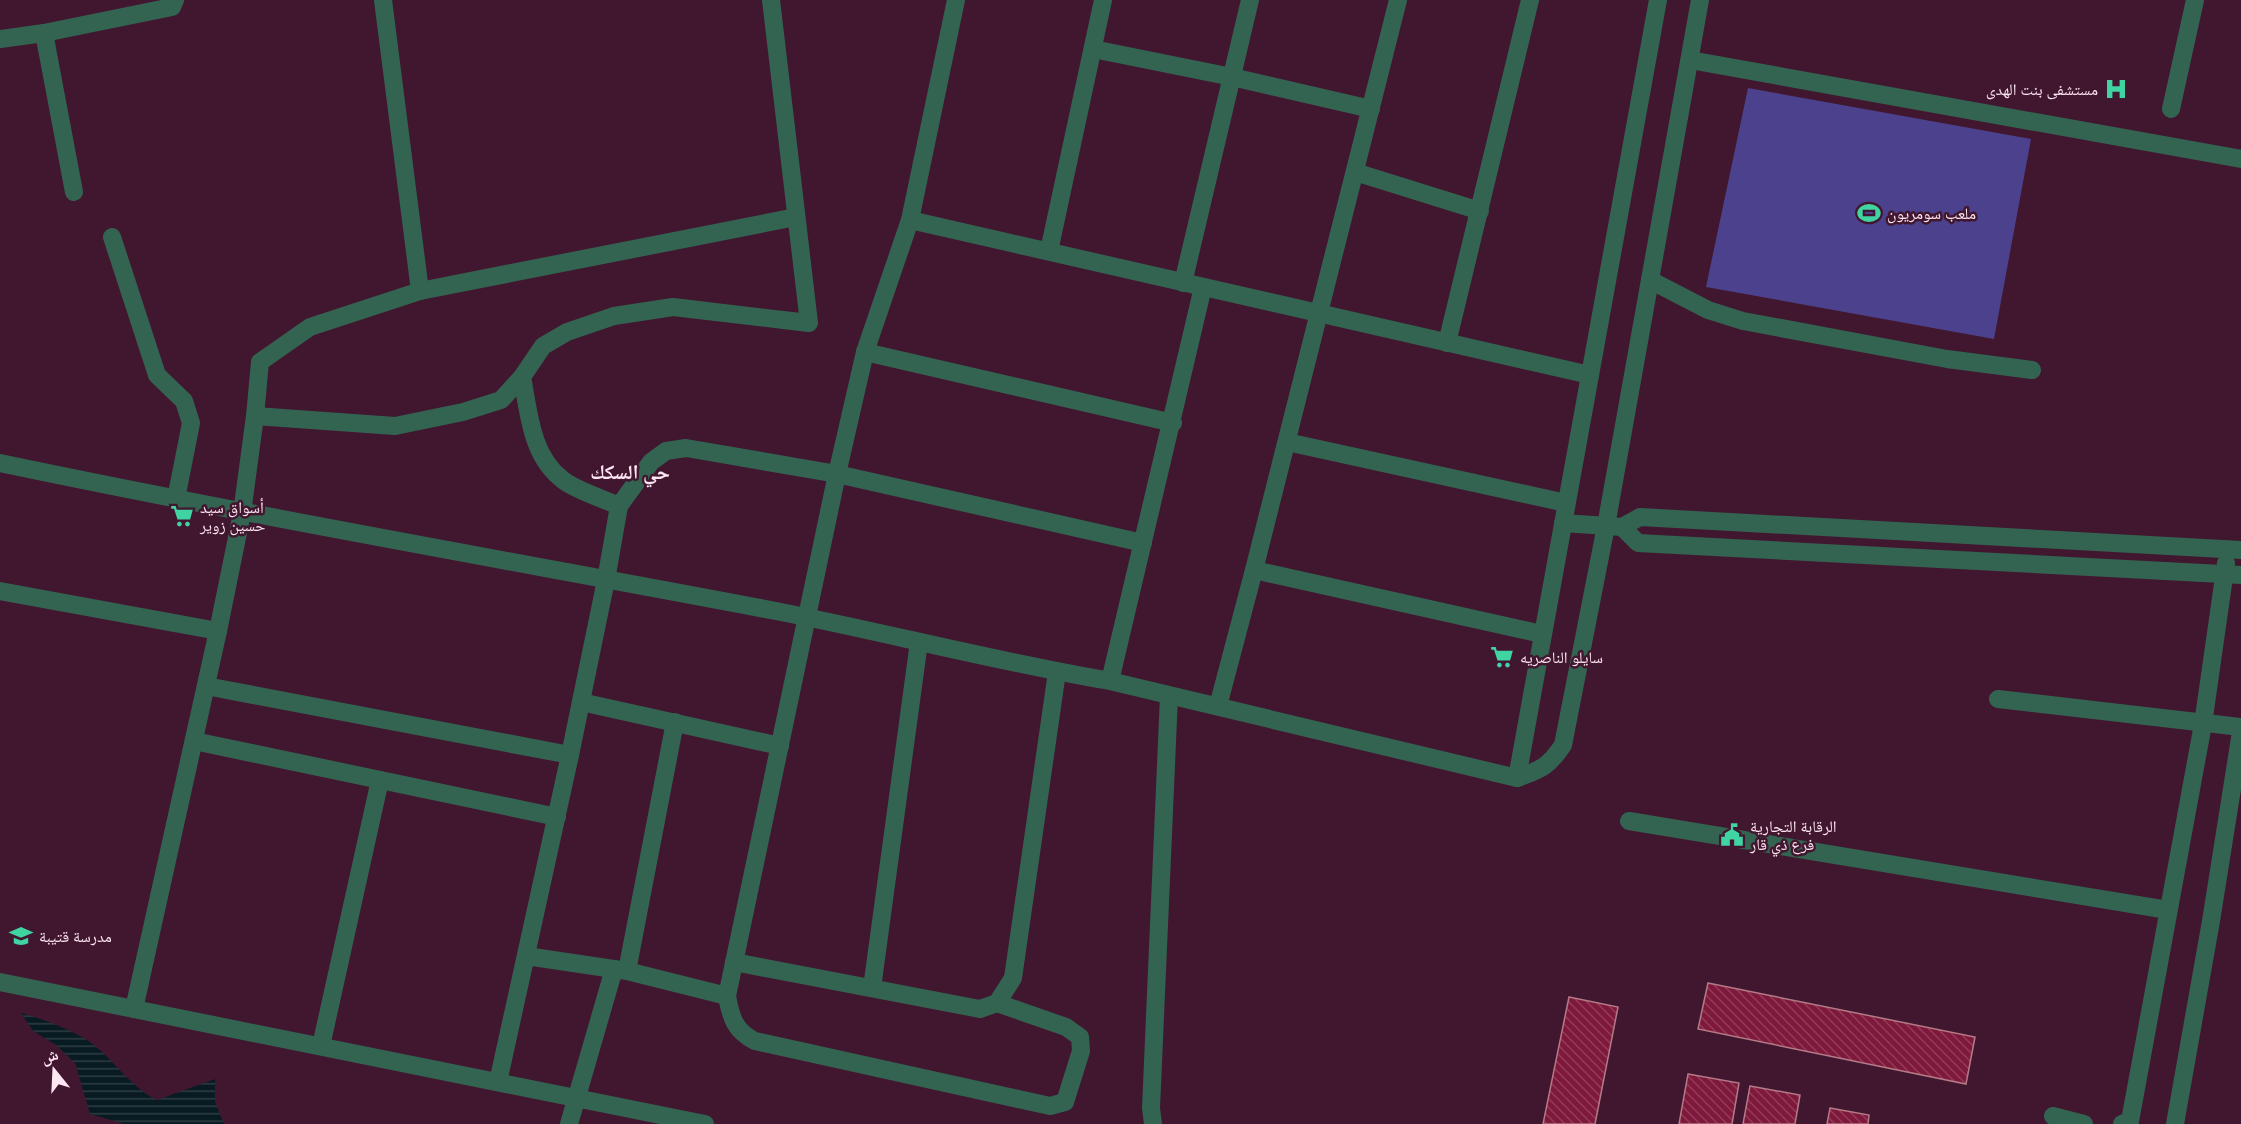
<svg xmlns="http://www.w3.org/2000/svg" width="2241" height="1124" viewBox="0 0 2241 1124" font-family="Figtree,'Noto Naskh Arabic',sans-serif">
	<defs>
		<pattern id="water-rules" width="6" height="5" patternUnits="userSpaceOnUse" patternTransform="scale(1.5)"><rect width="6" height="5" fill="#091b22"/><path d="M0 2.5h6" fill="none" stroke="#2e3c43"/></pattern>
		<pattern id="building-back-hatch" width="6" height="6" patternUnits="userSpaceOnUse" patternTransform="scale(1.5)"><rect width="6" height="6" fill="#7f193c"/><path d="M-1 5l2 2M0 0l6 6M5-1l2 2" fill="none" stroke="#923a59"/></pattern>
	</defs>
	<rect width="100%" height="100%" fill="#411730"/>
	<polygon fill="#4b418c" points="1748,88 2031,139 1994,339 1706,287"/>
	<path fill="url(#water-rules)" d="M 21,1013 C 41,1018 78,1032 94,1045 C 115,1062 132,1088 157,1100 L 215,1079 L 215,1102 L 224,1124 L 124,1124 L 90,1114 L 75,1063 L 56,1045 L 33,1031 Z"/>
	<g fill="url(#building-back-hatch)" stroke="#b47a86" stroke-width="1.5">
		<polygon points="1708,983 1975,1037 1966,1084 1698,1029"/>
		<polygon points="1569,997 1618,1007 1595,1124 1543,1124"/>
		<polygon points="1688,1074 1739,1083 1732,1124 1679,1124"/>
		<polygon points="1750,1086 1800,1095 1795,1124 1743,1124"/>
		<polygon points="1830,1108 1869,1115 1868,1124 1827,1124"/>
	</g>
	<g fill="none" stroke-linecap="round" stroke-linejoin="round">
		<g stroke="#336451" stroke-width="18">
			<polyline points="383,0 420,291"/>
			<polyline points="956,0 910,220 865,352 837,474 1143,543"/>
			<polyline points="44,33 74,192"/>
			<polyline points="0,39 44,33 172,7 175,0"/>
			<polyline points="1093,49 1232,77 1371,109"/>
			<polyline points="1690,60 2241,159"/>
			<polyline points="2171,109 2195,0"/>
			<polyline points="1355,172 1480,211"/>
			<polyline points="910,220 1590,375"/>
			<polyline points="112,237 157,375 184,401 191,423 176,499"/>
			<polyline points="1049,251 1103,0"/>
			<polyline points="1650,280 1708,310 1743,321 1947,359 2032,370"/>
			<polyline points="1183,283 1250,0"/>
			<polyline points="1447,343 1530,0"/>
			<polyline points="865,352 1173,423"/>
			<path d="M 522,377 C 529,413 531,456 563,480 C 575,490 604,499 619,506"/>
			<polyline points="255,416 395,426 463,412 501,400 522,377 543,346 567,332 614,316 673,307 809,323 771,0"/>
			<polyline points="1287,442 1566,503"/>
			<path d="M 0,463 C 258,517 517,562 776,611 C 888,633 998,662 1110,681 L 1517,778 C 1541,770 1549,766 1563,745 L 1606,526 L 1700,0"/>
			<polyline points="1563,523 1622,527 1640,517 2241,550"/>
			<polyline points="1622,527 1638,543 2241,575"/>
			<polyline points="1254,570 1542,634"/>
			<polyline points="0,591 218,631"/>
			<polyline points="1110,681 1203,287"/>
			<polyline points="206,686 570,755"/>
			<polyline points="1998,699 2241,727"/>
			<polyline points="581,702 780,746"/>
			<polyline points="1218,706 1254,570 1398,0"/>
			<polyline points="194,741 557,817"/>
			<polyline points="1517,778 1658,0"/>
			<polyline points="1629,821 2168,910"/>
			<polyline points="526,956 627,971 727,996"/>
			<polyline points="734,962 980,1009 997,1003 1013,978 1057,672"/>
			<polyline points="627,971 675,722"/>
			<polyline points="0,982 705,1124"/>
			<polyline points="872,988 919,642"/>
			<polyline points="134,1009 218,631 242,513 255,416 260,362 310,327 420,291 796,217"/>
			<polyline points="321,1046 380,780"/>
			<path d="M 498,1082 L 570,755 L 606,580 L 619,506 L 651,462 L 666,451 L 686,448 L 837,474 L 727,996 C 731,1018 735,1031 755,1041 L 1050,1106 L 1065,1102 L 1081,1051 L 1080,1037 L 1066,1027 L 997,1003"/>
			<polyline points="2053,1116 2084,1124"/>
			<polyline points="569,1124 614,969"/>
			<polyline points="1153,1124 1151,1108 1169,696"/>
			<polyline points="2122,1124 2130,1121 2203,724 2226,563"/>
			<polyline points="2175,1124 2211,921 2241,732"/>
		</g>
	</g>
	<defs>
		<g id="hospital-bare" transform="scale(1.8)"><path d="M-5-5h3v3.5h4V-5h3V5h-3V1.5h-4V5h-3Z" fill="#3fd4a2" stroke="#411730" stroke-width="2.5" paint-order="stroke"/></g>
		<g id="stadium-bare" transform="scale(1.8)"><path d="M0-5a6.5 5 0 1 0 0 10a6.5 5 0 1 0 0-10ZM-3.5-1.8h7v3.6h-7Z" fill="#3fd4a2" stroke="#411730" stroke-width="2.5" paint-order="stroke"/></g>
		<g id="supermarket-bare" transform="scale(1.8)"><path d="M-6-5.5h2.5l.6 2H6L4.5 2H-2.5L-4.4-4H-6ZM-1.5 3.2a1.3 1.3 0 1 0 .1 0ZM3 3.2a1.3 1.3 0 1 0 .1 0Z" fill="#3fd4a2" stroke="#411730" stroke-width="2.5" paint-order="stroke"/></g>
		<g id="civic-bare" transform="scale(1.8)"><path d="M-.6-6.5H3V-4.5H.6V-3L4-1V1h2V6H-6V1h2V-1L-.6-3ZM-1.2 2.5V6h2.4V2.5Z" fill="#3fd4a2" stroke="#411730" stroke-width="2.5" paint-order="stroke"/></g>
		<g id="school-bare" transform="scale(1.8)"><path d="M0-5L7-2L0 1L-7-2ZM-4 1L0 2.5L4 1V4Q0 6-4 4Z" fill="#3fd4a2" stroke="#411730" stroke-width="2.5" paint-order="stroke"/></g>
	</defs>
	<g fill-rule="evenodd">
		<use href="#hospital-bare" x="2116" y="89"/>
		<use href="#stadium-bare" x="1869" y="213"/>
		<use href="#supermarket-bare" x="182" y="516"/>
		<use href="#supermarket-bare" x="1502" y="657"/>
		<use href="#civic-bare" x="1732" y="835"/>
		<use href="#school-bare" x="21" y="936"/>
	</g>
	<g text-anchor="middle" stroke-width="5" stroke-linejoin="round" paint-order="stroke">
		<g font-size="16" fill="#fde5f1" stroke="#411730" text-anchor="start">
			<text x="2098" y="95" text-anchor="end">مستشفى بنت الهدى</text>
			<text x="1887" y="219">ملعب سومريون</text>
			<text x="200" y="513">أسواق سيد<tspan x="200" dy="18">حسين زوير</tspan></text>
			<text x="1520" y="663">سايلو الناصريه</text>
			<text x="1750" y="832">الرقابة التجارية<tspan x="1750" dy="18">فرع ذي قار</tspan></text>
			<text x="39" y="942">مدرسة قتيبة</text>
		</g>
		<g font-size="20" font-weight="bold" fill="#fde5f1" stroke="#411730">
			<text x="630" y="479">حي السكك</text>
		</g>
	</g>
	<g transform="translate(54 1070) rotate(342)" stroke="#411730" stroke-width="4.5" paint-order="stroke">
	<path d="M0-4.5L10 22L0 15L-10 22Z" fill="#fde5f1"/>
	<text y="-9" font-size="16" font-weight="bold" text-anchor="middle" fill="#fde5f1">ش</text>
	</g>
</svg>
